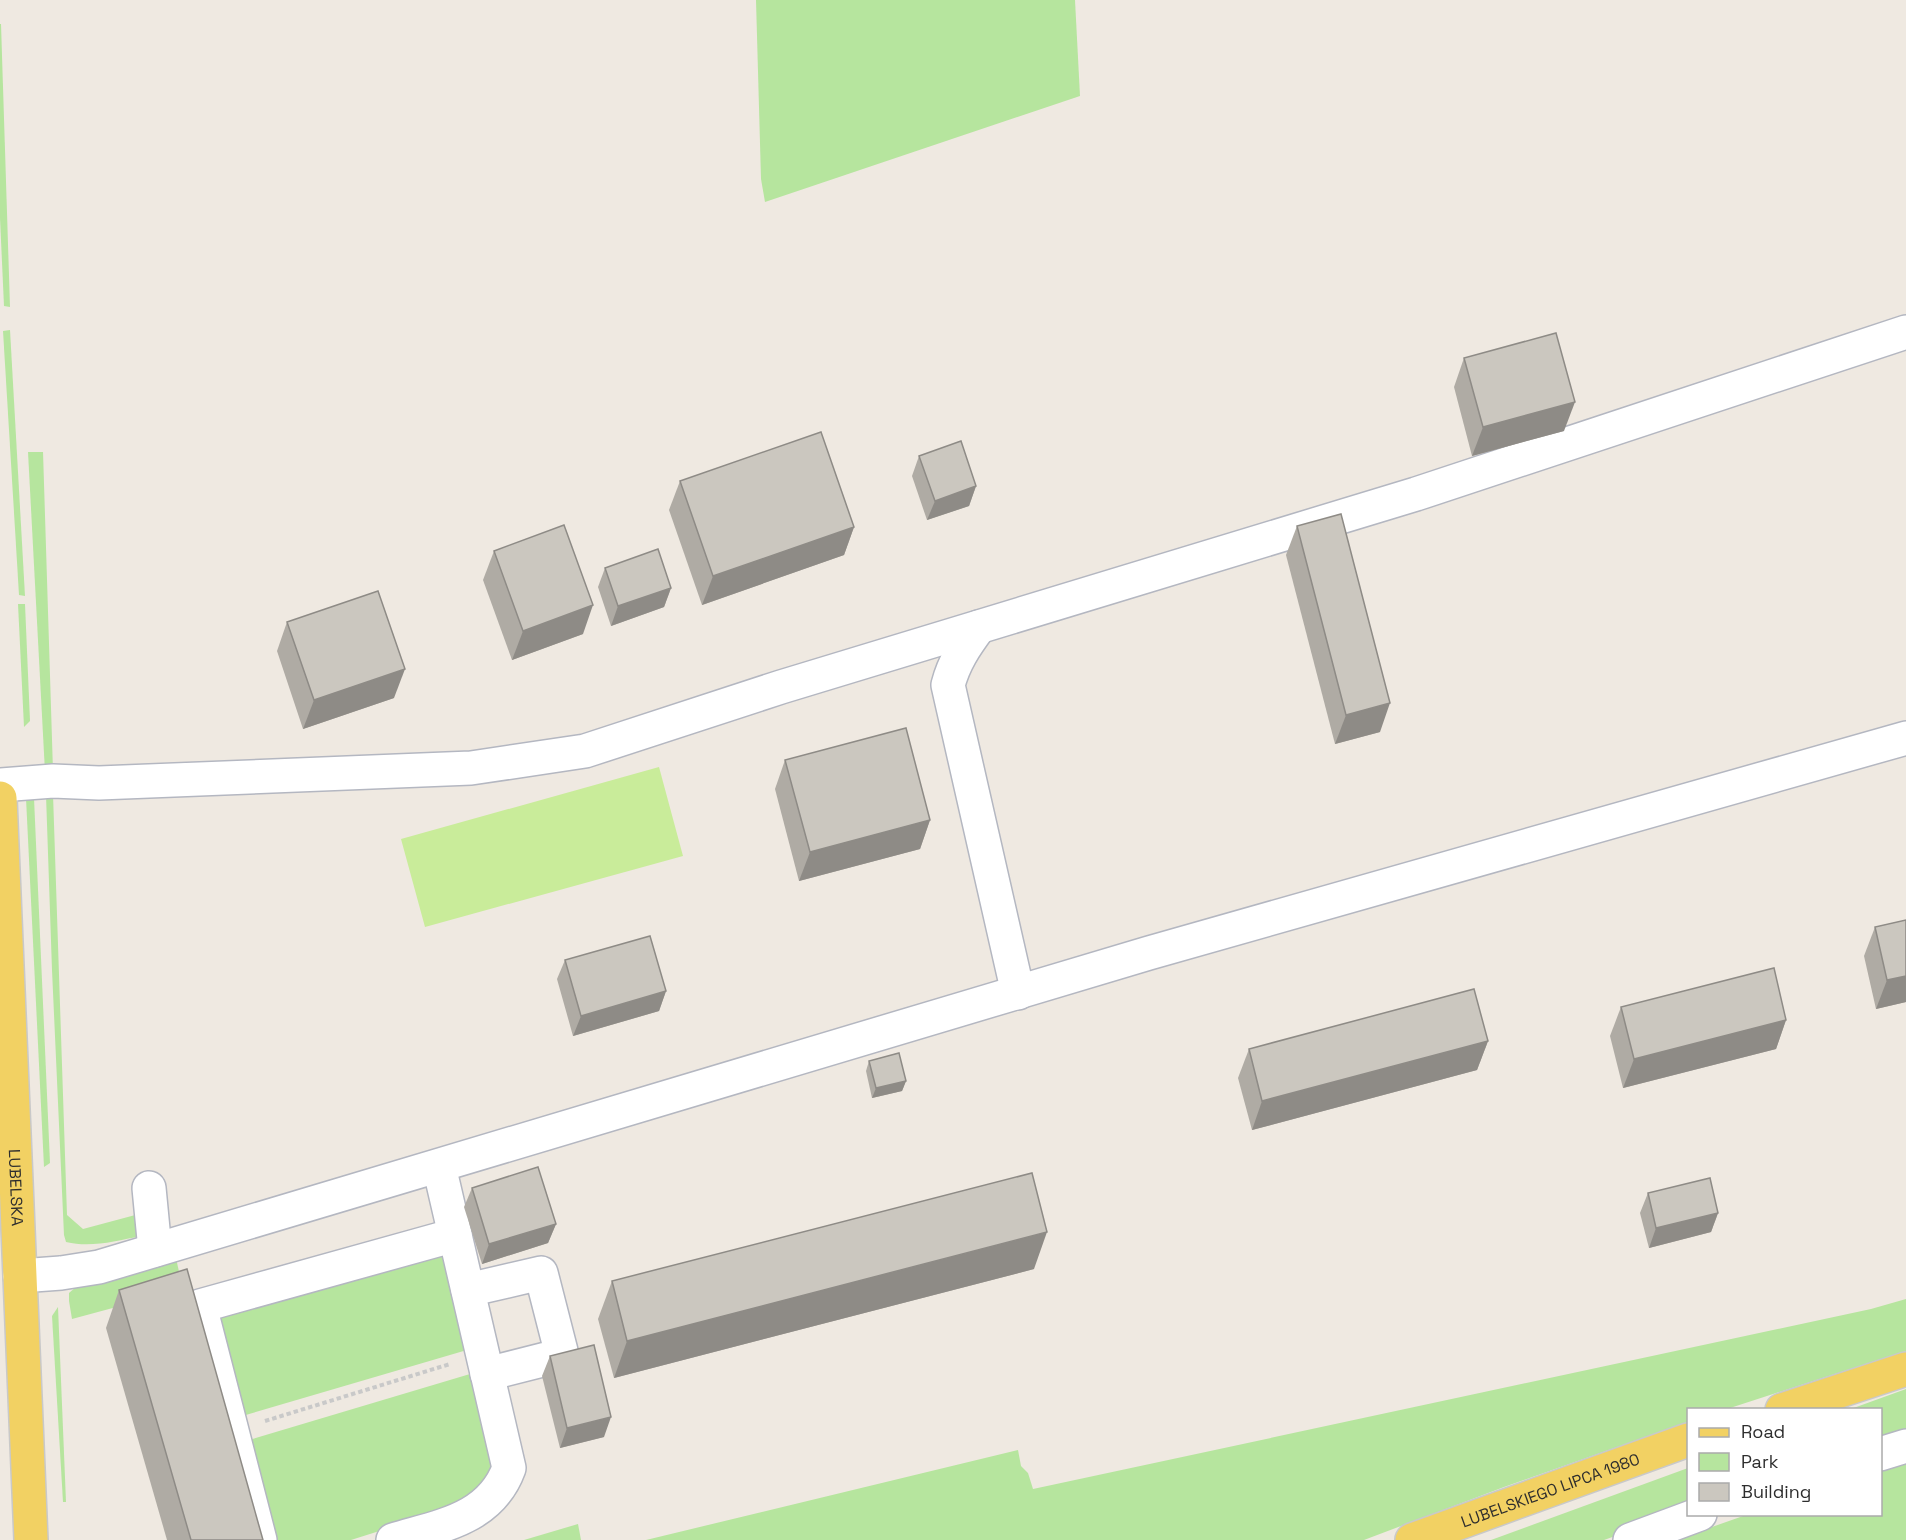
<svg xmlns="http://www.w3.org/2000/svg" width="1906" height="1540" viewBox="0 0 1906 1540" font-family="'Space Grotesk',sans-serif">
	<rect width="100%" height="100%" fill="#efe9e1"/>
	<g fill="#b6e59e">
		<polygon points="756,0 1075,0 1080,96 765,202 761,179"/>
		<polygon points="0,24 1,24 10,307 4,306 0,218"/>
		<polygon points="10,330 25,596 19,595 3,331"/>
		<polygon points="28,452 43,452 53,771 45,772"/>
		<polygon points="18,604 25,604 30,721 24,727"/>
		<path d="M 53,794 L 67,1215 L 83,1229 L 139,1214 L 141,1236 C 116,1241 91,1248 66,1242 L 64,1235 L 52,970 L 46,795 Z"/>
		<polygon points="26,798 34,798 50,1163 44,1167"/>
		<polygon points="440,1248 467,1350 239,1417 207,1311"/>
		<polygon points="175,1254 183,1289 72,1319 69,1301 69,1293 76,1287"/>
		<polygon points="1906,1299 1906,1351 1727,1409 1688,1410 1688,1422 1504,1487 1364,1540 646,1540 1018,1450 1021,1466 1028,1473 1033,1489 1871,1309"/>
		<polygon points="58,1307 66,1502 63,1502 52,1316"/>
		<polygon points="470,1374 492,1464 487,1479 472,1497 455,1507 351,1540 268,1540 249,1440"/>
		<polygon points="1906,1389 1906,1436 1881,1444 1880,1410 1848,1410"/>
		<polygon points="1906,1462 1906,1540 1675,1540 1746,1515 1880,1514 1881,1470"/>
		<polygon points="1688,1468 1688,1510 1604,1540 1491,1540"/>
		<polygon points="578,1524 581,1540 524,1540"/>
	</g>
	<polygon fill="#c9ec9a" points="659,767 683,856 425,927 401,839"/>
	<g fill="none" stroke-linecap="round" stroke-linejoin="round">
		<g stroke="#b4b7c1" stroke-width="36">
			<g id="minor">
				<path d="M 979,627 C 965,646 954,662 948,685 L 1018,993"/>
				<polyline points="0,785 53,781 99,783 471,768 585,751 781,687 1416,494 1906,332"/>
				<polyline points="149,1188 155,1250"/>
				<polyline points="20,1276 61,1273 99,1267 1149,953 1906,738"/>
				<polyline points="468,1290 541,1273 562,1355 487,1374"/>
				<polyline points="1880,1454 1906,1446"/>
				<polyline points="260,1540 200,1306 455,1235"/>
				<path d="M 393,1540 C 439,1526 490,1520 509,1468 L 439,1166"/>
				<polyline points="1630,1540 1700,1514"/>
			</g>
		</g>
		<g stroke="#c9c9c9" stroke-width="36">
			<g id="major">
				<path id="s1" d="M 0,798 L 31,1540"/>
				<polyline points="1782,1410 1906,1369"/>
				<path id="s2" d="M 1412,1540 L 1688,1440"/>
			</g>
		</g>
		<polyline stroke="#c9c9c9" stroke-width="4" stroke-dasharray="4.5 3" stroke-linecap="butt" points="265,1421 450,1364"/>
		<use href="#minor" stroke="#fff" stroke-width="33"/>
		<use href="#major" stroke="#f2d163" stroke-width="33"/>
	</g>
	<g fill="#afaba4">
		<polygon points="1464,358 1564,431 1472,456 1454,387"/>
		<polygon points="919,456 976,486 969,506 927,520 912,476"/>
		<polygon points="680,481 854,527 844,555 702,605 669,510"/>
		<polygon points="1297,526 1380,732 1335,744 1286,555"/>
		<polygon points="494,551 583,634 512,660 483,580"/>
		<polygon points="605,568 671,588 664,607 611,626 598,587"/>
		<polygon points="287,622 394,698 303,729 277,651"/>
		<polygon points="785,760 930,820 920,849 799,881 775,789"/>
		<polygon points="1906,920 1906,1002 1876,1009 1864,956 1875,927"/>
		<polygon points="565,960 666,991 659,1011 573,1036 557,979"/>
		<polygon points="1621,1007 1786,1020 1776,1049 1623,1088 1610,1036"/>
		<polygon points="1488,1041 1477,1070 1252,1130 1238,1078 1249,1049"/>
		<polygon points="869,1061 906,1081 902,1091 872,1098 866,1071"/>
		<polygon points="472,1188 556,1224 548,1243 482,1264 464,1207"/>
		<polygon points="1648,1193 1718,1213 1711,1232 1649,1248 1640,1213"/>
		<polygon points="1034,1269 614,1378 598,1319 612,1281"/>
		<polygon points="119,1290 263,1540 167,1540 106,1328"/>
		<polygon points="550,1356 604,1437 560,1448 542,1376"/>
	</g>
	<g fill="#8e8b86">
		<polygon points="1575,402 1564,431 1472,456 1483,427"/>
		<polygon points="976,486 969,506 927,520 935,501"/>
		<polygon points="854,527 844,555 702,605 713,576"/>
		<polygon points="671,588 664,607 611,626 618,606"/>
		<polygon points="593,605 583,634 512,660 523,631"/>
		<polygon points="405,669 394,698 303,729 314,700"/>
		<polygon points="1390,703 1380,732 1335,744 1346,715"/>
		<polygon points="930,820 920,849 799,881 810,852"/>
		<polygon points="1906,976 1906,1002 1876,1009 1887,980"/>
		<polygon points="666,991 659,1011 573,1036 581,1016"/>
		<polygon points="1786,1020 1776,1049 1623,1088 1634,1059"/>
		<polygon points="1488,1041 1477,1070 1252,1130 1262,1101"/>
		<polygon points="906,1081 902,1091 872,1098 876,1088"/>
		<polygon points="1718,1213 1711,1232 1649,1248 1656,1228"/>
		<polygon points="556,1224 548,1243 482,1264 489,1244"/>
		<polygon points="1047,1232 1034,1269 614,1378 627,1341"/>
		<polygon points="611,1417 604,1437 560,1448 567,1428"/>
	</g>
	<g fill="#cbc7bf" stroke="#8e8b86" stroke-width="1.5">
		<polygon points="1556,333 1575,402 1483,427 1464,358"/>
		<polygon points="821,432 854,527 713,576 680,481"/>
		<polygon points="961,441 976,486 935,501 919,456"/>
		<polygon points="1341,514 1390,703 1346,715 1297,526"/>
		<polygon points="564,525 593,605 523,631 494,551"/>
		<polygon points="658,549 671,588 618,606 605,568"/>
		<polygon points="378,591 405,669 314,700 287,622"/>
		<polygon points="906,728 930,820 810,852 785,760"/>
		<polygon points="1906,920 1906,976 1887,980 1875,927"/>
		<polygon points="650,936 666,991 581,1016 565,960"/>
		<polygon points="1774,968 1786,1020 1634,1059 1621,1007"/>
		<polygon points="1474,989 1488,1041 1262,1101 1249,1049"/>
		<polygon points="899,1053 906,1081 876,1088 869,1061"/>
		<polygon points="538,1167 556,1224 489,1244 472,1188"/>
		<polygon points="1032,1173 1047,1232 627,1341 612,1281"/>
		<polygon points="1710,1178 1718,1213 1656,1228 1648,1193"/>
		<polygon points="187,1269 263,1540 191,1540 119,1290"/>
		<polygon points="594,1345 611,1417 567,1428 550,1356"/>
	</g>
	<g text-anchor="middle" stroke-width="4.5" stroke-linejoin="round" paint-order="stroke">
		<g font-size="16" fill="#2e2e2e" stroke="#fff">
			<text dy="6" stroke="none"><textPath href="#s1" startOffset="390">LUBELSKA</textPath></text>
			<text dy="6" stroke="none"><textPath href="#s2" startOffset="147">LUBELSKIEGO LIPCA 1980</textPath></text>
		</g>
	</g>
	<rect x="1687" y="1408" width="195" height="108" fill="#ffffff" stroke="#ababab" stroke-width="1.5"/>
	<rect x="1699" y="1428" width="30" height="9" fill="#f2d163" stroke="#ababab" stroke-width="1.5"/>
	<text x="1741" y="1438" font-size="18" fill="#2e2e2e">Road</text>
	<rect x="1699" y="1453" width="30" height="18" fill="#b6e59e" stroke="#ababab" stroke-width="1.5"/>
	<text x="1741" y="1468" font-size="18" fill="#2e2e2e">Park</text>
	<rect x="1699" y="1483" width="30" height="18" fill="#cbc7bf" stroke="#ababab" stroke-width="1.5"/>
	<text x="1741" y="1498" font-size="18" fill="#2e2e2e">Building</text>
</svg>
